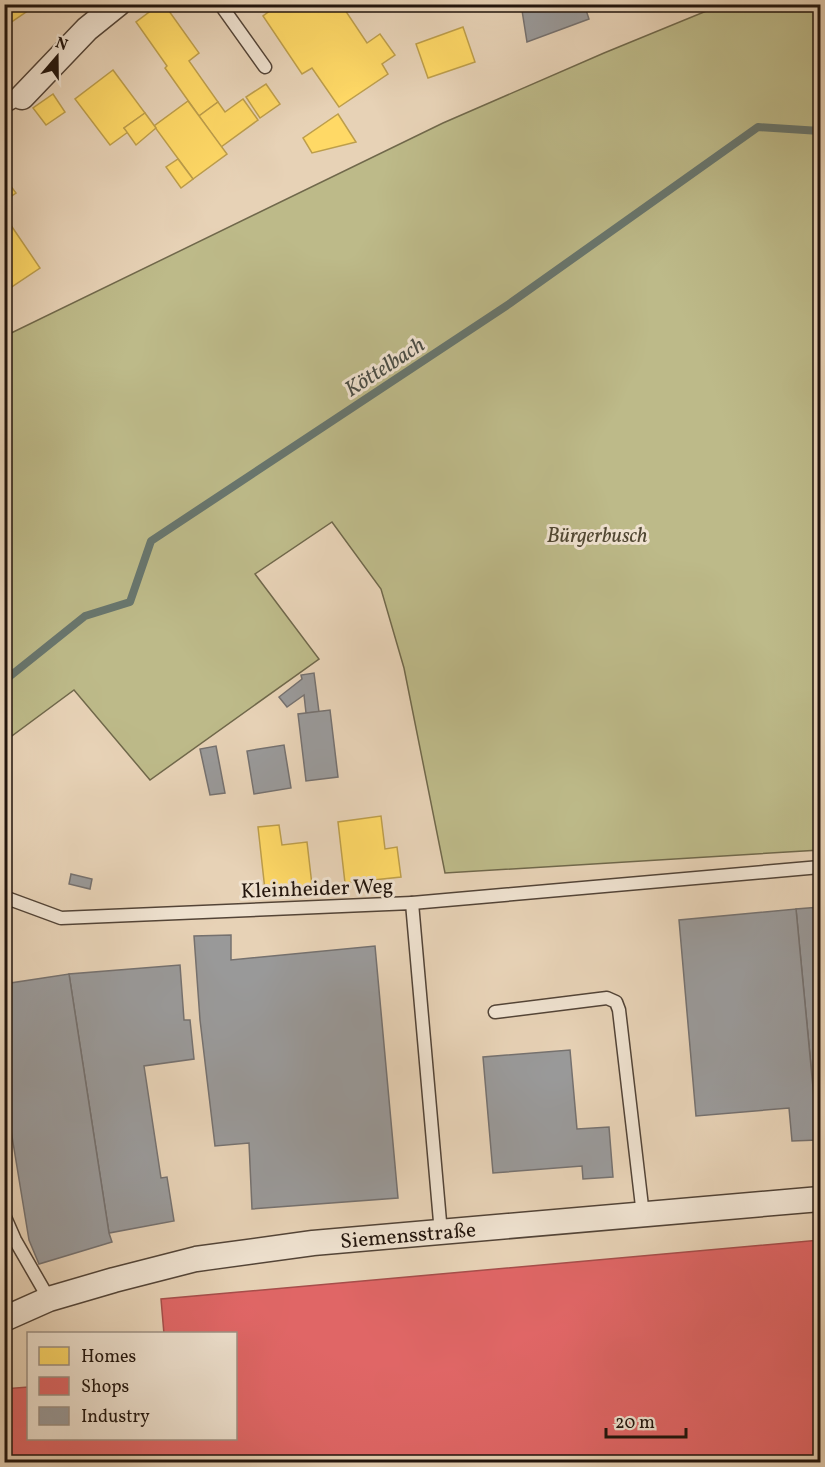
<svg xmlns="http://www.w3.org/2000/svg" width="825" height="1467" viewBox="0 0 825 1467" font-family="Vollkorn,serif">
	<rect width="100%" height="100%" fill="#e7d2b6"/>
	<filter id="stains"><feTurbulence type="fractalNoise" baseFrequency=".00333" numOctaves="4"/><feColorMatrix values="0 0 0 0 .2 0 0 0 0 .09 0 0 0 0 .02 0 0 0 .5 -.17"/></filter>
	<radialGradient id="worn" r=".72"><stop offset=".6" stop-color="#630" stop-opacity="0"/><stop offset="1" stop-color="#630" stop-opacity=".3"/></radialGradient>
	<polygon fill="#bdba89" stroke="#70684b" stroke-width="1.5" points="721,5 820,5 820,850 445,873 404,668 381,589 332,522 255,574 319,659 150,780 74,690 5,741 5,336 443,123 604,53"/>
	<g fill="#ffd966" stroke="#bd9e4b" stroke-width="1.5">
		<polygon points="4,4 25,4 29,10 4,27"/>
		<polygon points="160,4 164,4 199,53 189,61 218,102 199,116 165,68 167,66 136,22"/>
		<polygon points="279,4 341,4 367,43 380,34 395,55 382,64 388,74 339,107 312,68 302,74 263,16"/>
		<polygon points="463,27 475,62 428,78 416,44"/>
		<polygon points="113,70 145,113 124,128 128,132 110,145 75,99"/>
		<polygon points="266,84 280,104 260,118 246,97"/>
		<polygon points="53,94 65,112 46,125 33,108"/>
		<polygon points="243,99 258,120 221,147 199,116 218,102 225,112"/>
		<polygon points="188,101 227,154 193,179 154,126"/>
		<polygon points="145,113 156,128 136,145 124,128"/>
		<polygon points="338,114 356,142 312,153 303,138"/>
		<polygon points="178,159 193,179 181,188 166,167"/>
		<polygon points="4,177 16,193 4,201"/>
		<polygon points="6,218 40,268 4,292 4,219"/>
		<polygon points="381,816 385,849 397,847 401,877 345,883 338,822"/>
		<polygon points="279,825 282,845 307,842 312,885 265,890 258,827"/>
	</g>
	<polygon fill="#e06666" stroke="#a74e4b" stroke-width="1.5" points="820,1240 820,1462 4,1462 4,1389 28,1387 28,1438 236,1438 236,1334 164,1334 161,1299"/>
	<g fill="#999" stroke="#75716f" stroke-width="1.5">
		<polygon points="521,4 584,4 589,19 527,42"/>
		<polygon points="314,673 319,712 306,713 304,695 287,707 279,697 302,679 301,675"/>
		<polygon points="330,710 338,777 306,781 298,714"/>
		<polygon points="284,745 291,788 254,794 247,751"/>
		<polygon points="216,746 225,793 210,795 200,749"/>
		<polygon points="71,874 92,879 90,889 69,884"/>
		<polygon points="820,907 820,1150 819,1150 796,909"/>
		<polygon points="796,909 818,1140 792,1141 789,1108 696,1116 679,920"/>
		<polygon points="231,935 231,960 375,946 398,1198 252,1209 249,1143 215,1146 200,1020 194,936"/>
		<polygon points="180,965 184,1020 190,1020 194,1059 144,1066 161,1178 167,1177 174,1221 109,1233 69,974"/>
		<polygon points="69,974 109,1233 112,1242 39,1264 29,1240 7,1106 4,1106 4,984"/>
		<polygon points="570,1050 577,1129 609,1127 613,1177 583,1179 582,1166 493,1173 483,1057"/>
	</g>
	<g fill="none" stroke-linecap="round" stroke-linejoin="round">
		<polyline stroke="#68766e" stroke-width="8" points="4,681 85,616 130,602 151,541 509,304 758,127 820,131"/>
		<g stroke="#534437" stroke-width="15">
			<g id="service">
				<polyline points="220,4 265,67"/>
				<polyline points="4,107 22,97"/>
				<polyline points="4,897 61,918 412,903 441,1233"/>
				<polyline points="412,903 820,867"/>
				<polyline points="495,1012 607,998 616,1002 619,1010 643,1215"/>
				<polyline points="4,1215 15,1240 49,1299"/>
			</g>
		</g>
		<g stroke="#534437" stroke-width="27">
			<g id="minor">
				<polyline points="22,97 87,29 118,4"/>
				<polyline points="4,1319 49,1299 114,1280 196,1259 313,1243 820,1199"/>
			</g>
		</g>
		<use href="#service" stroke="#efe2d0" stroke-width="12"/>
		<use href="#minor" stroke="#efe2d0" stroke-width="24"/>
	</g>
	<g text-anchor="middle" stroke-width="6" stroke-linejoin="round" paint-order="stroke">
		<g font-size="21" font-style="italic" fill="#504732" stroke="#efe2d0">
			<text x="597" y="542">Bürgerbusch</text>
		</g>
		<g font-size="21" fill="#22150d" stroke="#efe2d0">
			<text transform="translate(317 888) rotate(-2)" y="7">Kleinheider Weg</text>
			<text transform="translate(408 1235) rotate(-5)" y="7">Siemensstraße</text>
		</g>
		<g font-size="22" font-style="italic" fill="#4b4e46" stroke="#efe2d0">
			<text transform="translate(384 366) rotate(-33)" y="8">Köttelbach</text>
		</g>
	</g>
	<rect width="825" height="1467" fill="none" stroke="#e7d2b6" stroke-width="24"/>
	<rect x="6" y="6" width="813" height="1455" fill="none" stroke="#22150d" stroke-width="3"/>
	<rect x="12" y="12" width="801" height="1443" fill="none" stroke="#22150d" stroke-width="1.5"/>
	<rect x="27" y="1332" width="210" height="108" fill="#efe2d0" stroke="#9d9082" stroke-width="1.5"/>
	<rect x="39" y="1347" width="30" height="18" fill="#ffd966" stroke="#9d9082" stroke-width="1.5"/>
	<text x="81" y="1362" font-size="18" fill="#22150d">Homes</text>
	<rect x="39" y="1377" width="30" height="18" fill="#e06666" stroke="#9d9082" stroke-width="1.5"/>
	<text x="81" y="1392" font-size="18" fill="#22150d">Shops</text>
	<rect x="39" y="1407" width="30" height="18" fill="#999999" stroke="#9d9082" stroke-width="1.5"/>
	<text x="81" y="1422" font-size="18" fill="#22150d">Industry</text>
	<g transform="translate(57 57) rotate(20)" stroke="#efe2d0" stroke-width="4.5" paint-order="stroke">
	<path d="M0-4.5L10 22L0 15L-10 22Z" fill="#22150d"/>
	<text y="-9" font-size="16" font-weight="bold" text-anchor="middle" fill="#22150d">N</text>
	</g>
	<path d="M606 1428v9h80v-9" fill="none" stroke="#22150d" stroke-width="3"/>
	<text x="615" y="1428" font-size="18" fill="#22150d" stroke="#efe2d0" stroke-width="4.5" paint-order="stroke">20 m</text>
	<rect width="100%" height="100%" filter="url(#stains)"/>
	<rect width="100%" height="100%" fill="url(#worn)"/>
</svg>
